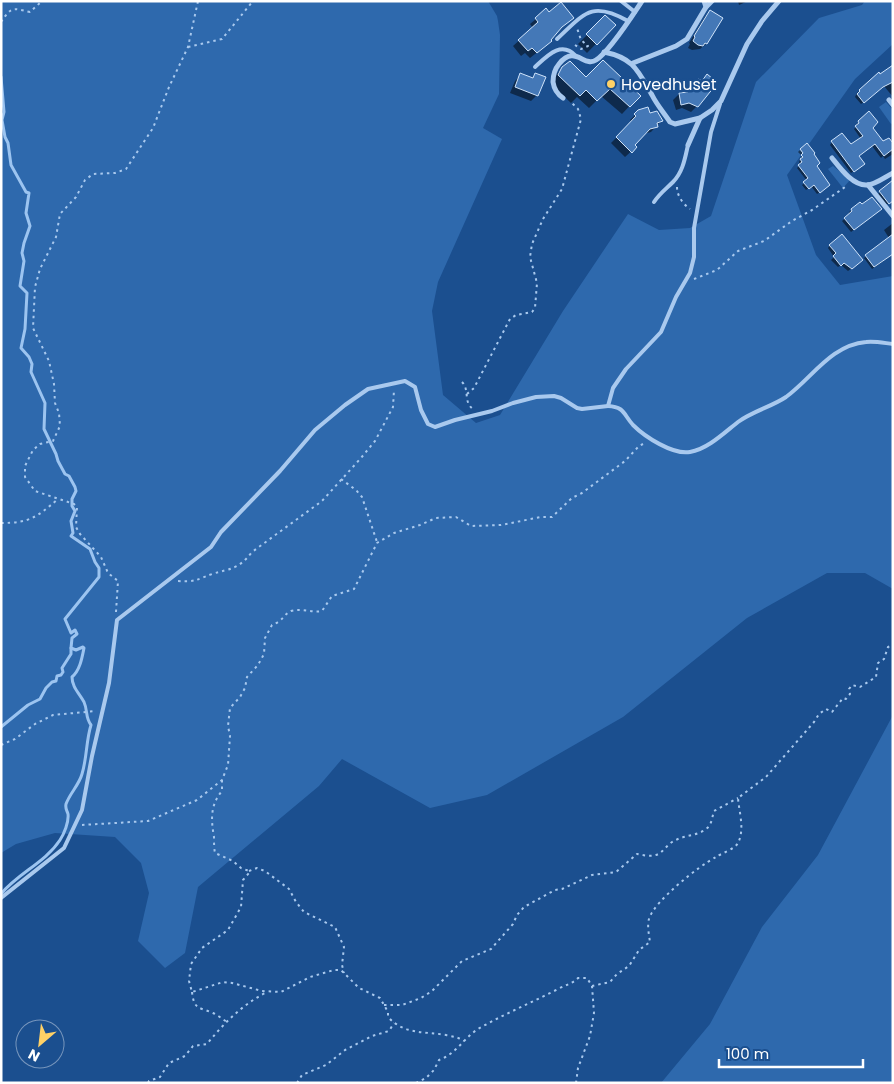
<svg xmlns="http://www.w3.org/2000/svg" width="894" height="1084" viewBox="0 0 894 1084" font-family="Poppins,sans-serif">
	<rect width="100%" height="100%" fill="#1b4f8f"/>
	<g fill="#2e69ad">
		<polygon points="1,1 488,1 497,16 498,21 500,35 499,94 483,128 502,139 438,282 432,311 443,395 476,423 500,415 563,311 628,214 659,230 690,228 711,216 756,82 819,18 862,5 865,1 893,1 893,44 855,79 787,175 816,255 840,285 893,276 893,589 865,573 827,573 747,618 623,717 487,795 430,808 342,759 319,786 198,887 185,953 165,968 138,941 149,893 141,863 115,837 55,833 16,844 1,853"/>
		<polygon points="886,102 893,110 893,123 891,124 879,107"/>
		<polygon points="833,166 850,180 843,188 828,169"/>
		<polygon points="893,715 893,1079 891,1083 661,1083 710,1024 762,927 818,855"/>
	</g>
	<g fill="#0007">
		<polygon points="738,1 748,1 739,5"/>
		<polygon points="710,11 722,18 706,44 700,49 692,50 688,48 690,44 689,43 705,17"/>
		<polygon points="549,14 558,31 545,46 530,58 525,53 521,56 513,46 533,28 530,24 536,19"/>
		<polygon points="605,17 614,25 587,53 578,44"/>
		<polygon points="893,67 893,97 884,86 861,104 855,97 857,93 879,74 880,76"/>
		<polygon points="563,68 586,79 639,96 622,114 601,96 589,108 577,97 571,103 551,84 555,76"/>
		<polygon points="536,74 537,95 531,101 510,93 515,81 521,75 531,79"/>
		<polygon points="698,80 701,82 697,106 691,112 682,108 676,110 673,100 679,94 687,93"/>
		<polygon points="639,111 661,121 651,132 643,134 633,145 636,147 625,157 611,143 632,122 630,120"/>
		<polygon points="869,113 872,128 883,143 893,140 893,154 885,159 883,156 881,158 872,146 858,156 860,166 851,173 830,145 832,142 851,146 861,139 854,129 857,126 856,125"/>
		<polygon points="800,150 816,166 827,187 817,194 811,186 806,190 802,185 807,181 797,168 800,165 799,162 802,156 798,152"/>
		<polygon points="893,182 893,200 886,205 877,195"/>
		<polygon points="852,210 878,211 851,232 842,221 850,214 849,212"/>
		<polygon points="893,223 893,251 882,262 872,269 864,258 889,238 884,230"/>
		<polygon points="830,245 859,263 848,271 841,265 838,267 831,260 834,257 828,248"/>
	</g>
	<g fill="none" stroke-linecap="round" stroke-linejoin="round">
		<g stroke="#9cc4f0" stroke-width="3">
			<path d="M 1,77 L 4,112 L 2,120 L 5,137 L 8,143 L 11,165 L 26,192 L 29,193 L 26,213 L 30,226 L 24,243 L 22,253 L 24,261 L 20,286 L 27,293 L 25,329 L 21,348 L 29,357 L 32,364 L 31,372 L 45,403 L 44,429 L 56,454 L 58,461 L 65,474 L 69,476 L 75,487 L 76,491 L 72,499 L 72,506 L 75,511 L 71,521 L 73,533 L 71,536 L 90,549 L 95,562 L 99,568 L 99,577 L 65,619 L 71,633 L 75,630 L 77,634 L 72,638 L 71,648 L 76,650 L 83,647 L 84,648 C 82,658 80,670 72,677 C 72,687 79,693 84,702 C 88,711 85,717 91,725 C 86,741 87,758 82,774 C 79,785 70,793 66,804 C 65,809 67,810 68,814 C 69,822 64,834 60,840 C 45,863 18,873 1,894"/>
			<polyline points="1,727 28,705 40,699 46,688 52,682 56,681 57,676 61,675 63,672 62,668 71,654 71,648"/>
		</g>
	</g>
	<g fill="#4478b7" stroke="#cfe3fa">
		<polygon points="561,2 574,18 562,27 551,40 552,41 537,53 532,48 528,51 518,40 538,22 535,18 546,8 549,12"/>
		<polygon points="710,10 723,18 707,44 705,43 703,46 698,45 693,41 695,37 694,36"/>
		<polygon points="605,15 616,25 597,45 586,34"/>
		<polygon points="603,60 641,96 630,107 610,89 597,101 586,90 580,96 558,75 562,67 570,61 586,77"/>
		<polygon points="893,65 893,82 883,87 864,103 857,94 860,91 859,90 879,72 880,74"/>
		<polygon points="520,73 533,78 535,73 546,77 538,96 515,87"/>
		<polygon points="707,74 713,79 710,84 714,87 698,107 689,103 681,105 679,93 688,92 698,79 702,81"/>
		<polygon points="648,107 650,113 657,111 663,121 657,123 658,127 650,129 635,145 637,147 632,153 616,137 636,116 634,114 638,110"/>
		<polygon points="869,111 878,122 873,128 883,141 889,138 893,143 893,149 884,156 875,144 859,156 865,164 854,172 831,141 842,133 851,144 863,136 855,126 859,123 858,121"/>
		<polygon points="807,143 815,153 814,154 820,163 817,166 830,185 820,193 814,185 809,189 803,182 808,178 798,165 802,162 800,159 803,157 801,155 803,153 800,149"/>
		<polygon points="893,180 893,201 889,204 879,191"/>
		<polygon points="872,197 882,209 854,230 844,218 852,211 851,209 860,202 862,204"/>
		<polygon points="842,234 863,260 852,269 844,263 841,266 833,256 836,253 829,245"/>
		<polygon points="893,234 893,254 874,267 865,255"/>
	</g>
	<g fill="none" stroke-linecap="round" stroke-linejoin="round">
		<g stroke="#a9c9ee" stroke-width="2" stroke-dasharray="2.5 4" stroke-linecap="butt">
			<path d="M 1,22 C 12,6 12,8 30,12 L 42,1"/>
			<polyline points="575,45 581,49 588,46 581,40 577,28"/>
			<polyline points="188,47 222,39 253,1"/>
			<path d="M 677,187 C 677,196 683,204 690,209"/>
			<polyline points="694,279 717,270 738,251 764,241 792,221 812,210 848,185"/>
			<path d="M 462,382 C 470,390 463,402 473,409"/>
			<polyline points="467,394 474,388 510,319 516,315 532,312 535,308 537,283 530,257 532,244 543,219 562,189 581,119 578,109 570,101"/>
			<polyline points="341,479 356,490 362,497 377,542"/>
			<path d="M 1,523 C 30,523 37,517 58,499"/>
			<path d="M 178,581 C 195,582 196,580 212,574 C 231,568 238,570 252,552 L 322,501 L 361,458 L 375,441 L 393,407 L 394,390"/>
			<polyline points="116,612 118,581 108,573 101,557 80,534 76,527 77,507 74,504 35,491 25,477 25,466 33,450 40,444 53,441 60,426 59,413 55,403 54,384 49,361 33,328 35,287 40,269 56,237 60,214 76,197 85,180 93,174 115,173 126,169 153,128 169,87 188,47 198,1"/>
			<polyline points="1,745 15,739 35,724 53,715 96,711"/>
			<path d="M 222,780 L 222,791 C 210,805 211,820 214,837 C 214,843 214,848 215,853 L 233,861 L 241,868 L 249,871 L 249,873 L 243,880 L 241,907 L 228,930 L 202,948 L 191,964 L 189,981 L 192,992 L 223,982 L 232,983 L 262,991 L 281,992 L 310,977 L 334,970 L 341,970 L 359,988 L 380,998 L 388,1012 L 388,1017 C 405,1035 423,1031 446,1035 C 453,1037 459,1037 464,1041"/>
			<path d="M 82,825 L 148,821 L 197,800 L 222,780 L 228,765 L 230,736 L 228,726 L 230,708 L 240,697 L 245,688 L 247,677 L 258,665 L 264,654 L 265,638 L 272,625 C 283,621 284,614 291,611 C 302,608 311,613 322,611 L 332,596 L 354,589 L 377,543 L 394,533 L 420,525 L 436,518 L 456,517 L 471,526 L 501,525 L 541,517 L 552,517 L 572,498 L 582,493 L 625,461 L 639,446 L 645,443"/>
			<polyline points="249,871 257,868 265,871 289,889 296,902 304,912 335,927 344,947 342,965 344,973"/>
			<path d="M 192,992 C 194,1010 199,1007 213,1013 C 218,1015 222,1019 227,1022"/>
			<path d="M 384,1005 L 402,1005 L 421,998 L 432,991 L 462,961 L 491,949 L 513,924 L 517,915 L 524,907 L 555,890 L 562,889 L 592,875 L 616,872 L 637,854 C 642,855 650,857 656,855 C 663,853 667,844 674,841 C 684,835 697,836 706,829 C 712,825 712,817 714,811 L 738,798"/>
			<path d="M 148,1083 L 149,1081 L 160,1077 L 169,1063 L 185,1056 L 193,1046 L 207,1044 C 224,1023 243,1004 267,992"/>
			<polyline points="297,1083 302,1075 326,1065 345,1050 372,1036 389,1031 394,1023"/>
			<path d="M 416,1083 L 426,1078 L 434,1070 L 439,1060 C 456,1054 464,1038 478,1029 C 504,1014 531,1003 558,989 C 565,985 572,984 578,978 L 587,978 L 592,986 L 610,982 L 617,974 L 629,966 L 639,950 L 650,942 C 649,935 647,925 649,919 C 654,901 699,866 716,857 C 722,853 735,849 738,843 C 745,829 739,812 738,798 L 766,777 L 814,722 L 819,714 L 826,709 L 832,712 L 843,698 L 846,699 L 850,694 L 849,689 L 852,685 L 860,687 L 876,677 L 878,663 L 884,659 L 888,647 L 893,645"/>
			<polyline points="576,1083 578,1068 590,1036 594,1013 592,986"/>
		</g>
		<g stroke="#a9c9ee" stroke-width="4">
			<polyline points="621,1 635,12"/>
			<path d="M 557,39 C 584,14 591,0 628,21"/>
			<path d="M 535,67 C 547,56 561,40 576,56"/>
			<path d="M 654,202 C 660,193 666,189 673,182 C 683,172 685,158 688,145"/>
			<path d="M 608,406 C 625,407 623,414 633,425 C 645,437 673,455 690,452 C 708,449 725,432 738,422 C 753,411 771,407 786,397 C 812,378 831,345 866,342 C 875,341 884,343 893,344"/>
			<polyline points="1,898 64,848 82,810 92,756 109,683 117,620 211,547 221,532 280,471 315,430 345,405 368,389 405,381 415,387 421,410 428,424 435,427 455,420 492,411 513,403 536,397 554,396 561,398 577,408 582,409 608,406 613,388 626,369 661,332 676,297 690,273 694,257 694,228 711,132 720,104"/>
		</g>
		<g stroke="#a9c9ee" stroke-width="5">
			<polyline points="706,7 712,1"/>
			<path d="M 604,52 C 634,58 638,71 652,95 C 657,105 664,113 670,122 L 675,124 L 700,118"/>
			<polyline points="633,63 676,46 687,39 706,7 704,1"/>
			<path d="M 563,98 C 557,94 554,89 553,82 C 553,75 554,70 559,64 C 575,44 584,68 596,60 C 610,51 632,16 642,1"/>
			<polyline points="889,100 893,105"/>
			<polyline points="688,145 700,118 712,110 721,101 747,44 762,21 779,1"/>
			<path d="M 832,158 C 840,168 853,186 867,185 C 875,185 885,177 893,173"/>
			<polyline points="868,185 893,216"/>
		</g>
	</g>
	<circle fill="#ffd166" stroke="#1b4f8f" stroke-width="2" cx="611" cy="84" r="5"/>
	<g text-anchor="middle" stroke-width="5" stroke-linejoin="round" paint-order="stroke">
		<g font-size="16" fill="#fff" stroke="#1b4f8f" text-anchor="start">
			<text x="621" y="90">Hovedhuset</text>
		</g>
	</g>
	<rect width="894" height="1084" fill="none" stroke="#ffffff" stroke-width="5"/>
	<g transform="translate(40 1044) rotate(208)"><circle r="24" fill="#1b4f8f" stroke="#7695bc"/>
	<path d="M0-4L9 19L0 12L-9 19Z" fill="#ffd166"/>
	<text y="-8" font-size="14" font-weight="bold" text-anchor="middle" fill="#ffffff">N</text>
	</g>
	<path d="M719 1059v8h144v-8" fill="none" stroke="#ffffff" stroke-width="2.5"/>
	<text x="726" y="1059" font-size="15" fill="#ffffff" stroke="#1b4f8f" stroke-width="4" paint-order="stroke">100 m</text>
</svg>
